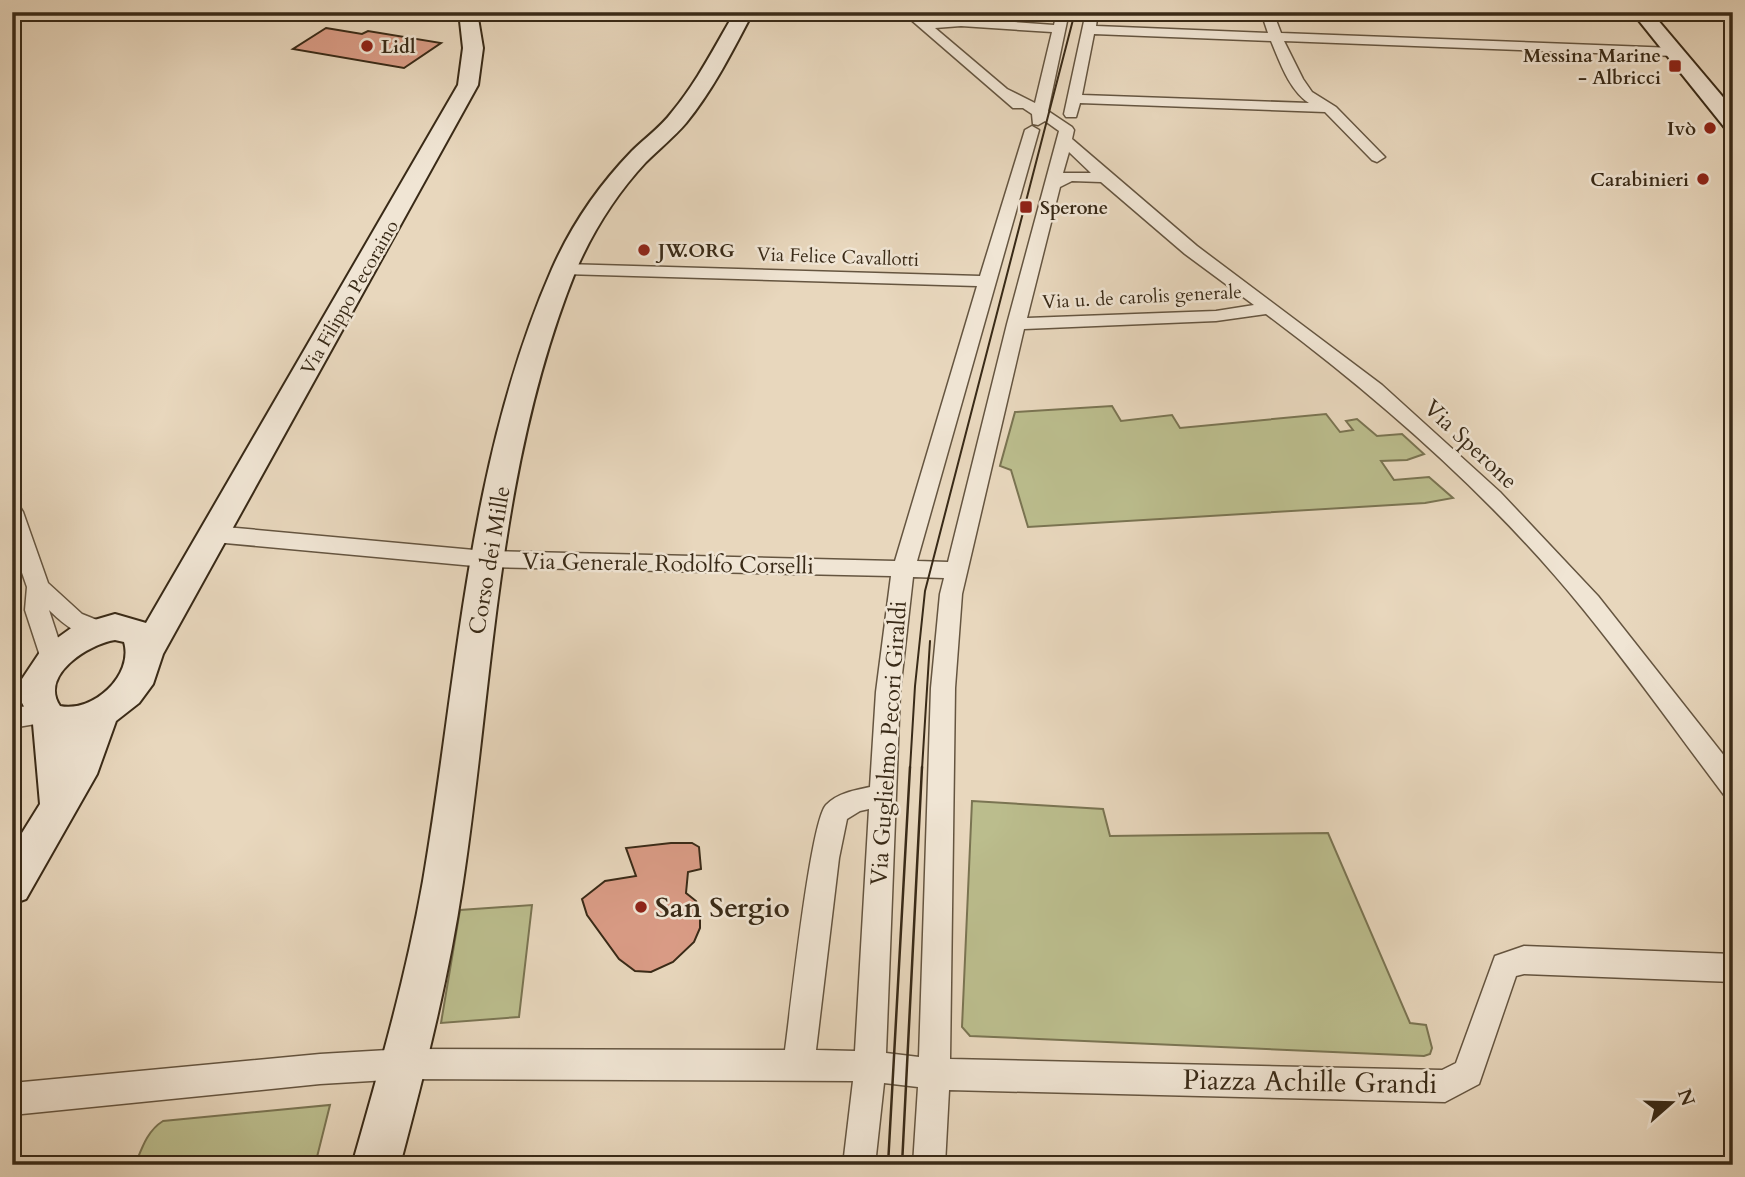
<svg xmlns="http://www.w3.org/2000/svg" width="1745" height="1177" viewBox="0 0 1745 1177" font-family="Cardo,serif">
	<rect width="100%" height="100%" fill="#e8d7bd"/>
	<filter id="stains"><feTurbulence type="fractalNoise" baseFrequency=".00286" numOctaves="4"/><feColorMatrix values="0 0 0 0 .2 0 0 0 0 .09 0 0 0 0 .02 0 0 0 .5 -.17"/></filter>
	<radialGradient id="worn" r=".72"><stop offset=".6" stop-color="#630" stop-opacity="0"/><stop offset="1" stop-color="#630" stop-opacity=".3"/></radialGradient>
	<g fill="#bbbd8d" stroke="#7a7452" stroke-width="2">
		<polygon points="1112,406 1121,421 1172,415 1180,428 1326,414 1340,432 1353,430 1346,421 1357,419 1377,436 1402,434 1424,454 1407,460 1381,461 1394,480 1429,477 1453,498 1425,503 1028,527 1011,470 1000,466 1015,412"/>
		<polygon points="972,801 1103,809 1110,836 1328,833 1410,1023 1426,1025 1432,1048 1430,1054 1424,1056 970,1036 962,1027"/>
		<polygon points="532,905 519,1017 441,1023 460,910"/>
		<path d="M 330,1105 L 315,1165 L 135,1165 C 142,1148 147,1131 163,1121 Z"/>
	</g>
	<g fill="#da9c86" stroke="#392a17" stroke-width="2">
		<polygon points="326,28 362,34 368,31 441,43 404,68 293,49"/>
		<polygon points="671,843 692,843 699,847 701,869 688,872 686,893 696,901 700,914 700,928 694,942 673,962 651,972 635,971 619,959 587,915 582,899 605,881 636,876 626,848"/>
	</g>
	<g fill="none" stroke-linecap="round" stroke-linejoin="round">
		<g stroke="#655540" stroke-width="3">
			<g id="street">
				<path d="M 902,12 L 916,12 L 926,21 L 961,18 L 1054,25 L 1057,12 L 1069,12 L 1048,111 L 1072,127 L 1074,130 L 1072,139 L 1197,246 L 1382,385 L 1500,492 L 1598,596 L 1733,767 L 1733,798 L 1724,795 C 1677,733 1632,669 1583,609 C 1492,497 1381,400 1266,314 L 1216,321 L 1024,329 L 962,594 L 955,688 L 950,1059 L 1442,1070 L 1456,1063 L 1495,956 L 1524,946 L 1733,954 L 1733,982 L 1524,974 L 1516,976 L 1479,1084 L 1445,1102 L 949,1090 L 945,1165 L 913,1165 L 918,1087 L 884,1083 L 875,1165 L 843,1165 L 853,1081 L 405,1079 L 320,1084 L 12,1115 L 12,1083 L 320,1054 L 405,1049 L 785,1050 C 790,1015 810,822 826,805 C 837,793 856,790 870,787 L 876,692 L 891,576 L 485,567 L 214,542 L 206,539 L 203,534 L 206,529 L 214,526 L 485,551 L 895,561 L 977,286 L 564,274 L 555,269 L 564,264 L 980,276 L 1025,130 L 1032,126 L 1039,130 L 917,561 L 948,562 L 1007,324 L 1059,131 L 1045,121 L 1038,125 L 1033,124 L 1032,114 L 1023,108 L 1013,108 ZM 961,26 L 1052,32 L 1035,103 L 1007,89 L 935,28 ZM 1069,152 L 1091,173 L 1063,173 ZM 1072,181 L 1101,182 L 1185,254 L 1254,305 L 1216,311 L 1027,318 L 1060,187 ZM 913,577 L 944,578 L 940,594 L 931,688 L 919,1057 L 886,1053 L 900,692 ZM 869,809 L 855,1051 L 816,1050 L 839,858 L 847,819 L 860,811 Z"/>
				<path d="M 1086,12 L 1098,12 L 1096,26 L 1268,33 L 1261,12 L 1273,12 L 1281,33 L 1674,48 L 1681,52 L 1674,56 L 1284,41 L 1303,79 L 1312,92 L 1336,107 L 1382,154 L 1385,157 L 1377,162 L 1372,160 L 1325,112 L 1080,103 L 1076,117 L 1066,117 L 1064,114 ZM 1094,34 L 1271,41 C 1280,62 1289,90 1309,103 L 1082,95 Z"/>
				<path d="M 12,505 L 20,507 L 23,512 L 48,583 L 82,614 L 107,624 L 111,630 L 107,636 C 86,643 63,624 49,610 L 65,659 L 61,665 L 53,668 L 45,665 L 41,659 L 25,610 L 27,587 L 12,544 Z"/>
				<polygon points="38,673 47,675 50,682 47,689 12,707 12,685"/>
				<polygon points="44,704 53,707 56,714 53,721 12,728 12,708"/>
			</g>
		</g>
		<g stroke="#392a17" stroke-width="4">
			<g id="secondary">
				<path d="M 459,12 L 477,12 L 483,48 L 478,85 L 163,654 L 153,684 L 139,703 L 116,721 L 97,774 L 26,899 L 12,904 L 12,849 L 40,804 L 33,724 L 19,697 L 22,679 L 42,649 L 74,626 L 115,614 L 146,623 L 458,85 L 463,48 ZM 115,640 L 124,642 C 134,675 93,713 60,706 C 39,675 89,644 115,640 Z"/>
				<path d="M 735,12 L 753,12 C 733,50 713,90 686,123 C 674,137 659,149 646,162 C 617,193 593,231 576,270 C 497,466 494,676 463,882 C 449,977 425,1071 400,1165 L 352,1165 C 379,1071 406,977 423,881 C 458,676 467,463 552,269 C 571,226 599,185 632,151 C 645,138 661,127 672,112 C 697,82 715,46 735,12 Z"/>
				<polygon points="1632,12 1651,12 1733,109 1733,129 1725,128"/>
			</g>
		</g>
		<use href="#street" fill="#f0e5d4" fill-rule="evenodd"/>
		<use href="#secondary" fill="#f0e5d4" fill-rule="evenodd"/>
		<g stroke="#392a17" stroke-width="2">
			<polyline points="910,769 915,686 925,591 1075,12"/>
			<polyline points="922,769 930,641"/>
		</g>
		<g stroke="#392a17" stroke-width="2.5">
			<polyline points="888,1165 910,767"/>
			<polyline points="902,1165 922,767"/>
		</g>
	</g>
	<g fill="#8f2418" stroke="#f0e5d4" stroke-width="2.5">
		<circle cx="367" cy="46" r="7"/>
		<rect x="1668" y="59" width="14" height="14" rx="3.5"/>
		<circle cx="1710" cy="128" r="7"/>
		<circle cx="1703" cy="179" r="7"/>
		<rect x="1019" y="200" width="14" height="14" rx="3.5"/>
		<circle cx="644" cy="250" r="7"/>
		<circle cx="641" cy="907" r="7"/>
	</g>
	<g text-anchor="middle" stroke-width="5" stroke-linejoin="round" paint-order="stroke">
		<g font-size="19" font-weight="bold" fill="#392a17" stroke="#f0e5d4" text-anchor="start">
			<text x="381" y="53">Lidl</text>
			<text x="1661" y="62" text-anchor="end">Messina Marine<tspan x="1661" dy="22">- Albricci</tspan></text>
			<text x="1696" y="135" text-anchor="end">Ivò</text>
			<text x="1689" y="186" text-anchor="end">Carabinieri</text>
			<text x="1040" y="214">Sperone</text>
			<text x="658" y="257">JW.ORG</text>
		</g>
		<g font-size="19" fill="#392a17" stroke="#f0e5d4">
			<text transform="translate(838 256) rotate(2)" y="7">Via Felice Cavallotti</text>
			<text transform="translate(1142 296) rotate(-3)" y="7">Via u. de carolis generale</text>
			<text transform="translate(349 297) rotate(-60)" y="7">Via Filippo Pecoraino</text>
		</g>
		<g font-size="23" fill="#392a17" stroke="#f0e5d4">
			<text transform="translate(1471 444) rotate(43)" y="8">Via Sperone</text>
			<text transform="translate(489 560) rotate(-80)" y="8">Corso dei Mille</text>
			<text transform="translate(668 563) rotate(1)" y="8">Via Generale Rodolfo Corselli</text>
			<text transform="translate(888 743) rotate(-86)" y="8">Via Guglielmo Pecori Giraldi</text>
		</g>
		<g font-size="28" font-weight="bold" fill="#392a17" stroke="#f0e5d4" text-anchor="start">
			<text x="655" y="917">San Sergio</text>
		</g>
		<g font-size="28" fill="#392a17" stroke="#f0e5d4">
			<text transform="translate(1310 1081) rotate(1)" y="10">Piazza Achille Grandi</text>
		</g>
	</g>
	<rect width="1745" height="1177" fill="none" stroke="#e8d7bd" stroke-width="42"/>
	<rect x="14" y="14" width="1717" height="1149" fill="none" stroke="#392a17" stroke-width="3.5"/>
	<rect x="21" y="21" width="1703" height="1135" fill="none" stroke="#392a17" stroke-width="2"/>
	<g transform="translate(1671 1103) rotate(70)" stroke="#f0e5d4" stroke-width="5" paint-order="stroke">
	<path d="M0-5L12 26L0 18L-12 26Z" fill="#392a17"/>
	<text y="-10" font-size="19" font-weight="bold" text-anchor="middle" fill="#392a17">N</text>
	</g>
	<rect width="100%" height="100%" filter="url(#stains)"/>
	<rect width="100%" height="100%" fill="url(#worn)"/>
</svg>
